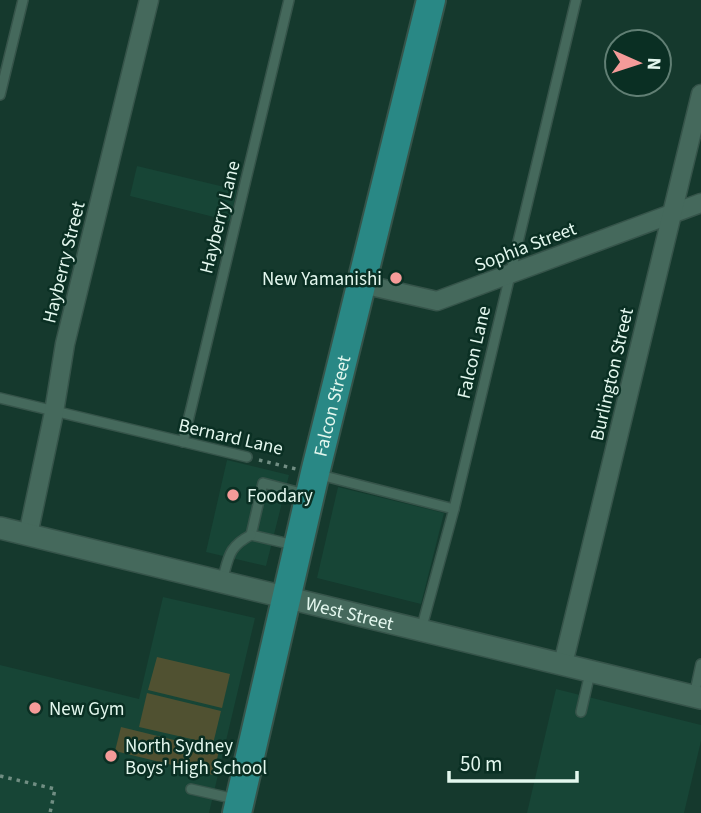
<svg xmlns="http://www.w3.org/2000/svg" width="701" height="813" viewBox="0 0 701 813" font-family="'Source Sans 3',sans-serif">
	<rect width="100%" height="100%" fill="#15392d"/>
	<g fill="#174536">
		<polygon points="137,166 237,190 230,221 130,196"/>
		<polygon points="227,460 289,475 266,566 206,552"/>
		<polygon points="338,487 444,513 421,604 317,578"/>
		<polygon points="163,597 255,618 209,813 0,813 0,665 139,699"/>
		<polygon points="556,689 701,725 701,741 684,813 527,813"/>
	</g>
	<g fill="#505131">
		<polygon points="157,657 230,674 222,708 148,690"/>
		<polygon points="147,693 221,711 213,744 139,727"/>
		<polygon points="121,727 219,751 213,775 115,751"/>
	</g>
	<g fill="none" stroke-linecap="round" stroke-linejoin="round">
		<g stroke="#36544a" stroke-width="12">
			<g id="service">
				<polyline points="0,95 23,0"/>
				<polyline points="0,398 247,457"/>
				<polyline points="183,442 289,0"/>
				<polyline points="320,475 454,509"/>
				<polyline points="294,545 251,535 263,483 305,494"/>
				<path d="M 222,581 C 229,557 228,547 251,535"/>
				<polyline points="421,630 454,509 576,0"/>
				<polyline points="694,696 701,664"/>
				<polyline points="581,712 590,673"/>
				<polyline points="191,789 235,799"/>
			</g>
		</g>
		<g stroke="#36544a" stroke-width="21">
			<g id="minor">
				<polyline points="362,284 437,301 701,203"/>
				<polyline points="28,535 54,412 65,344 149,0"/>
				<polyline points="563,664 701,94"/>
			</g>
		</g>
		<g stroke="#36544a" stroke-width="24">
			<g id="tertiary">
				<path id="s1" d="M 0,528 L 701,698"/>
			</g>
		</g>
		<g stroke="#36544a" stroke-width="32">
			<g id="primary">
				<path id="s2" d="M 237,813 L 315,473 L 431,0"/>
			</g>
		</g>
		<g stroke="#718e83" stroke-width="3.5" stroke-dasharray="3.5 5" stroke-linecap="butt">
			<polyline points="259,460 296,469"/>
			<polyline points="0,776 55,789 50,813"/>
		</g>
		<use href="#service" stroke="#45695c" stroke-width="9"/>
		<use href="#minor" stroke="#45695c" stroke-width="18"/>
		<use href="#tertiary" stroke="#45695c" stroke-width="21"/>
		<use href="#primary" stroke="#298885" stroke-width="28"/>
	</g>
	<g fill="#f59b99" stroke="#0a2f23" stroke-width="2.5">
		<circle cx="396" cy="278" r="7"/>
		<circle cx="233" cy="495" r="7"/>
		<circle cx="35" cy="708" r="7"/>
		<circle cx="111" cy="756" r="7"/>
	</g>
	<g text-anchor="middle" stroke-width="5" stroke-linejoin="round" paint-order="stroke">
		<g font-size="19" fill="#e3f7ee" stroke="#0a2f23">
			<text transform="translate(219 217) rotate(-76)" y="7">Hayberry Lane</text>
			<text transform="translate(525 246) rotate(-21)" y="7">Sophia Street</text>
			<text transform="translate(63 262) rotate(-76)" y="7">Hayberry Street</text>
			<text transform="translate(473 352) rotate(-77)" y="7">Falcon Lane</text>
			<text transform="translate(611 374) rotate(-77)" y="7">Burlington Street</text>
			<text dy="7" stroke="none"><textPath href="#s2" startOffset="418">Falcon Street</textPath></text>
			<text transform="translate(231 436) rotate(13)" y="7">Bernard Lane</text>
			<text dy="7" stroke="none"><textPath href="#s1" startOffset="360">West Street</textPath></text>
		</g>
		<g font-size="19" fill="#e3f7ee" stroke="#0a2f23" text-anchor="start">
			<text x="382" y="285" text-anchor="end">New Yamanishi</text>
			<text x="247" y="502">Foodary</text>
			<text x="49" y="715">New Gym</text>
			<text x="125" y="752">North Sydney<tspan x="125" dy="22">Boys' High School</tspan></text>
		</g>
	</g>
	<g transform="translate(638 63) rotate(93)"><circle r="33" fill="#0a2f23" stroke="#617f74" stroke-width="2"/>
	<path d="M0-5L12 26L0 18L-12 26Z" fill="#f59b99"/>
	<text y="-10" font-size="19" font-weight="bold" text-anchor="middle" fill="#e3f7ee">N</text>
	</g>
	<path d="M449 771v10h128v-10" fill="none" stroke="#e3f7ee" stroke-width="3.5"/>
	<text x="460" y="771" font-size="21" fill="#e3f7ee" stroke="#0a2f23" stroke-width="5" paint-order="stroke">50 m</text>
</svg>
